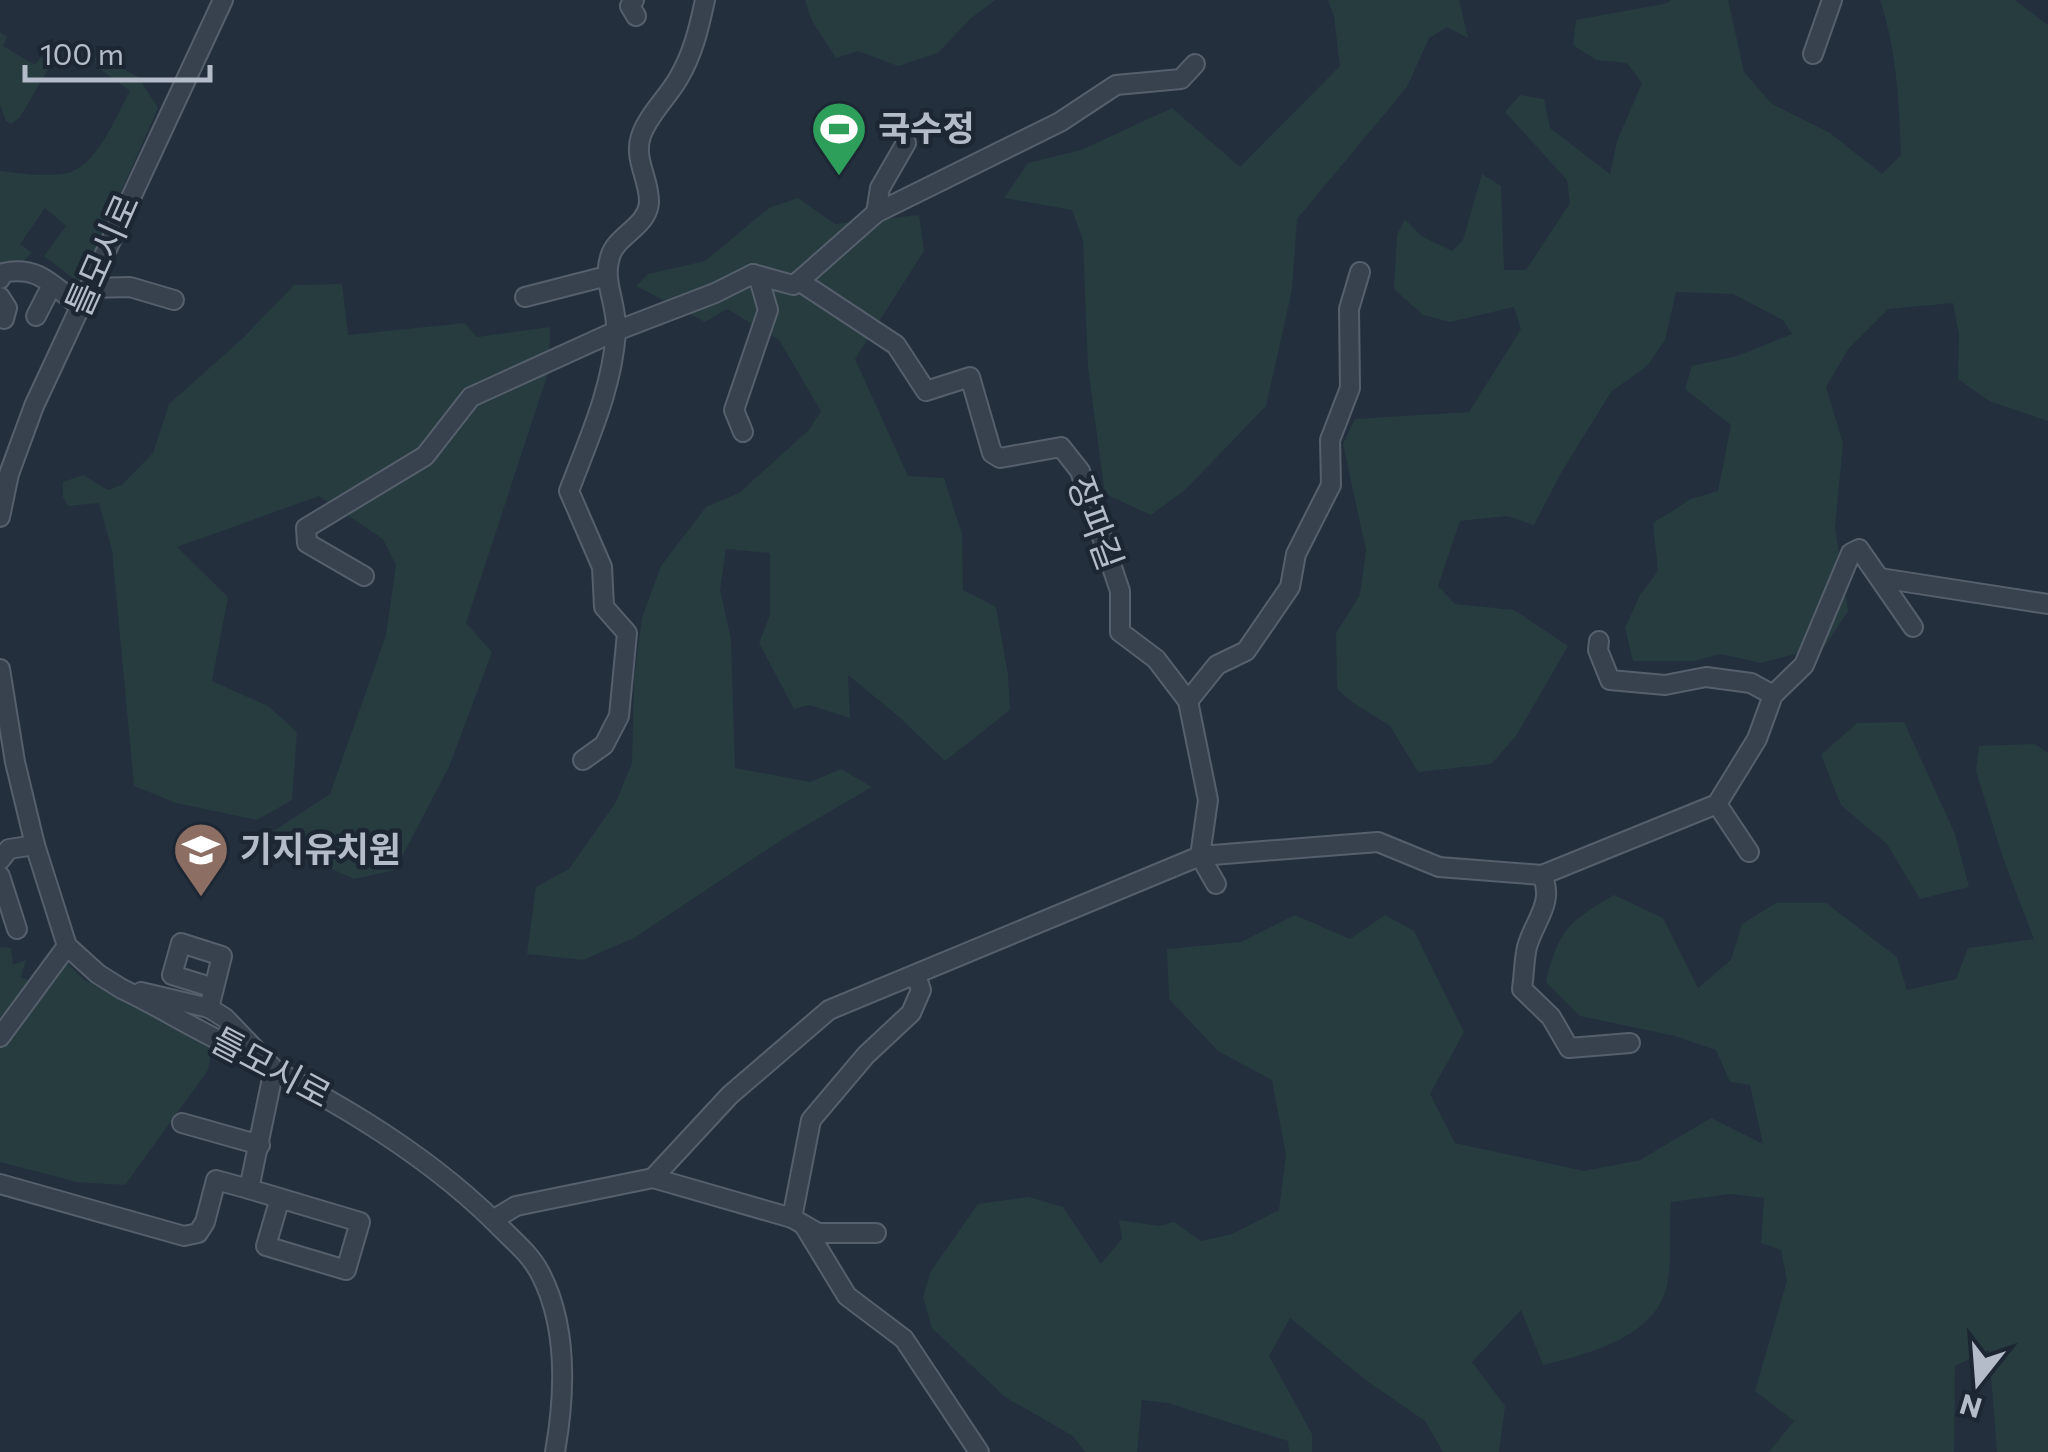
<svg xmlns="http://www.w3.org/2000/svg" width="2048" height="1452" viewBox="0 0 2048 1452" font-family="Commissioner,'Noto Sans KR',sans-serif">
	<rect width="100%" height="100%" fill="#242f3e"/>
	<g fill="#263c3f">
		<polygon points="805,0 995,0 970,19 938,53 898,66 858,51 836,58 812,21"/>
		<polygon points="1328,0 1459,0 1468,38 1447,27 1429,38 1407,87 1297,219 1292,290 1266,406 1185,490 1151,515 1105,494 1088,368 1083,240 1072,210 1004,198 1028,163 1081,150 1172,108 1240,167 1340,66 1334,16"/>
		<path d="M 1671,0 L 1728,0 L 1744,72 L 1772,104 L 1830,133 L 1882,174 L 1901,155 C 1899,102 1897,51 1880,0 L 2015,0 L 2048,25 L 2048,421 L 1989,401 L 1958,379 L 1959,335 L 1953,303 L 1888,309 L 1849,348 L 1826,387 L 1843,443 L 1835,528 L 1848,611 L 1825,646 L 1761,663 L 1720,654 L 1695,661 L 1633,661 L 1625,628 L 1640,595 L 1658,571 L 1653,523 L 1691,499 L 1718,491 L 1731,425 L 1685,389 L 1692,366 L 1737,356 L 1792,334 L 1783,320 L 1733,294 L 1676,292 L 1665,340 L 1647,366 L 1611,392 L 1561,473 L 1534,525 L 1507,516 L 1460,521 L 1438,586 L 1455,604 L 1514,610 L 1568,646 L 1516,736 L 1491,764 L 1418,772 L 1390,726 L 1352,702 L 1337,689 L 1336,633 L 1360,595 L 1366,550 L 1343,444 L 1355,419 L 1469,412 L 1521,329 L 1514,307 L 1450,322 L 1423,315 L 1394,289 L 1397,235 L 1405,219 L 1421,236 L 1452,251 L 1463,240 L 1482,174 L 1501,186 L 1504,270 L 1526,270 L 1570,203 L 1567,180 L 1505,112 L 1520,95 L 1544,99 L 1550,128 L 1610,174 L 1617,141 L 1642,83 L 1627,63 L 1596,60 L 1573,45 L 1576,20 L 1668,3 Z"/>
		<polygon points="0,32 7,37 3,46 35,65 41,57 52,63 20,117 11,124 6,121 0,105"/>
		<path d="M 100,56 L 138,77 L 158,108 L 82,280 L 78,282 L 44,256 L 66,226 L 45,208 L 20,244 L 32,253 L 24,260 L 0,267 L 0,171 C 20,173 43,177 63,174 C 96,170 116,116 130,91 L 96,66 L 95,58 Z"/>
		<polygon points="798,198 835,224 919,215 924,251 855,359 908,476 944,478 962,534 963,590 996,607 1008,675 1010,710 945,761 898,716 848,675 850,718 809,705 794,709 759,643 770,615 770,553 726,549 720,590 731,639 735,768 810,782 841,769 872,787 786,837 634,938 583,960 527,954 536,887 569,869 616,802 632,763 634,678 642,618 661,566 706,507 739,493 809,430 821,411 779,340 727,309 705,322 636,286 648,274 705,261 769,208"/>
		<polygon points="342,284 348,335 465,323 477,337 550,327 549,370 466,623 492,652 449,767 395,870 354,879 263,838 330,794 386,635 396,565 383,539 319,496 177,547 228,597 212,681 268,706 297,732 292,800 257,820 176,803 134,786 112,550 99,503 68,506 63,497 63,482 83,475 108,490 122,485 153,453 169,404 242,339 294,285"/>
		<polygon points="1904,722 1955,834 1969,887 1920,899 1887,844 1841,805 1821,755 1857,723"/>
		<path d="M 2035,744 L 2048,753 L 2048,1452 L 1997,1452 L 1989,1350 L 1955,1366 L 1954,1452 L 1769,1452 L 1794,1421 L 1755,1391 L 1787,1281 L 1781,1250 L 1761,1243 L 1764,1198 L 1730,1194 L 1671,1202 C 1668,1228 1673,1265 1666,1289 C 1652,1339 1587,1354 1543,1365 L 1521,1310 L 1472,1362 L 1505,1406 L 1499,1452 L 1443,1452 L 1425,1421 L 1367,1381 L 1290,1318 L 1269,1356 L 1312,1434 L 1312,1452 L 1289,1452 L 1288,1441 L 1168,1403 L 1142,1400 L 1137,1452 L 1085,1452 L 1073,1436 L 1005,1397 L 932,1328 L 923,1297 L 931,1271 L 978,1204 L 1029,1197 L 1063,1207 L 1101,1264 L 1122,1239 L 1119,1220 L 1159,1226 L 1174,1222 L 1201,1241 L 1232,1234 L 1279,1210 L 1286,1155 L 1272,1080 L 1218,1051 L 1169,999 L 1167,949 L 1241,942 L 1295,915 L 1350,939 L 1385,915 L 1414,931 L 1464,1032 L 1430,1094 L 1455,1143 L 1584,1171 L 1640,1160 L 1711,1118 L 1763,1144 L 1750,1085 L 1730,1082 L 1716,1050 L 1675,1036 L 1580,1016 L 1546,982 C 1559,929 1568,922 1614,895 L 1663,918 L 1698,988 L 1731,960 L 1742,924 L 1776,903 L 1826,903 L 1897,957 L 1907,990 L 1956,979 L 1968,948 L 2034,939 L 2003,858 L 1976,771 L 1979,746 Z"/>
		<polygon points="0,947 11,948 13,965 26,960 21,977 31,982 61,957 83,979 212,1047 208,1070 125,1185 77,1182 0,1162"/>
	</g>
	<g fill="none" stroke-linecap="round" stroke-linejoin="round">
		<g stroke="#565f6c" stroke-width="22">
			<g id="minor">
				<polyline points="634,0 630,6 636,16"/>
				<polyline points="1813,54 1832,0"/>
				<polyline points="876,213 880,188 906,143"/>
				<path d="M 0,279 L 3,273 C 39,265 53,286 81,307"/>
				<polyline points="799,281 876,213 1060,122 1116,85 1181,79 1195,64"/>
				<polyline points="89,288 130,287 174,300"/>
				<polyline points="0,297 7,308 4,319"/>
				<polyline points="525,297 599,278 607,280"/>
				<polyline points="36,316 52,285"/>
				<polyline points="743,432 734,410 768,310 760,282 753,274"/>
				<polyline points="0,517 9,474 34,406 223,0"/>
				<polyline points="364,576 307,543 306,528 425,456 471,397 616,331 715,293 753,274 793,285 799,281 896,345 926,391 970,377 992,453 1000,458 1061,447 1080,471 1120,591 1120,632 1156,659 1188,701"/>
				<polyline points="1880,578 2048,604"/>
				<polyline points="1599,641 1598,650 1610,680 1665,685 1706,677 1751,683 1773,695"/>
				<path d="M 0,669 L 15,762 L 35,845 L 67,946 L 98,974 L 122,989 C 150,1002 176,1018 203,1032 C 306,1086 411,1139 495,1222 C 511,1239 529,1252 540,1273 C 568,1326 565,1395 555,1452"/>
				<path d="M 583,760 L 604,745 L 619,716 L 627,633 L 604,607 L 602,567 L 569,491 C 589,438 612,389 616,332 C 618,306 602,282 610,257 C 616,235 647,227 649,203 C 650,180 633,159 641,136 C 648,115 667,98 678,79 C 693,54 699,28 705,0"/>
				<polyline points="1717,804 1749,852"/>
				<polyline points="0,860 9,849 35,845"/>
				<path d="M 1542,875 C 1555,903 1534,921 1527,947 C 1524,960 1524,976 1522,989 L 1551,1017 L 1569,1048 L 1630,1043"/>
				<polyline points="0,876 17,929"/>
				<polyline points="1216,884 1200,856 1208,800 1188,701 1217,665 1246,651 1290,587 1296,554 1331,485 1330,440 1350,388 1349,309 1360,272"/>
				<polyline points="214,988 172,975 181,943 222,956 209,1008 225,1018 274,1069 249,1189 360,1222 346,1270 266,1246 280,1198"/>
				<polyline points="141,992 209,1008"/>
				<polyline points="0,1037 67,946"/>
				<polyline points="182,1123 260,1145"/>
				<polyline points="653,1178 792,1218 818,1233 876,1233"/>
				<polyline points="0,1184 184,1236 198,1233 205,1222 216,1180 249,1189"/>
				<polyline points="792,1218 811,1120 866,1055 911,1013 921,990 916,975"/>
				<polyline points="493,1220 516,1206 653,1178 730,1095 829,1010 1200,856 1378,842 1439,867 1542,875 1717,804 1757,739 1773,695 1804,665 1851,553 1859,549 1913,627"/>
				<polyline points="805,1227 847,1296 904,1339 979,1452"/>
			</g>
		</g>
		<use href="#minor" stroke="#38414e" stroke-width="18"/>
	</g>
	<defs>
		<g id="stadium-pin" transform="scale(2.875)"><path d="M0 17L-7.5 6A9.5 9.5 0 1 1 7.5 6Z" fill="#2e9e5b" stroke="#1d2633"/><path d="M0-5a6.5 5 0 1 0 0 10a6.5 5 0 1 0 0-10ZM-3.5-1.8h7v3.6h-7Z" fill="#fff"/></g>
		<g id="school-pin" transform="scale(2.875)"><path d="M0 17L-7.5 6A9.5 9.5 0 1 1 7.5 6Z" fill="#8d6e63" stroke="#1d2633"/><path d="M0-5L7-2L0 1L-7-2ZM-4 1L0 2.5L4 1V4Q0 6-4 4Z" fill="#fff"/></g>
	</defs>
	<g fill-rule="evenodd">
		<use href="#stadium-pin" x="839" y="129"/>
		<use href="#school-pin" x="201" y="850"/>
	</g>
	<g text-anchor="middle" stroke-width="9" stroke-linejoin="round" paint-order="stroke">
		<g font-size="35" font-weight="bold" fill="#b4bcc9" stroke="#1d2633" text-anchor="start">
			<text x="878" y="141">국수정</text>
			<text x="240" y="862">기지유치원</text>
		</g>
		<g font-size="35" fill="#b4bcc9" stroke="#1d2633">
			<text transform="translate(103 255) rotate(-66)" y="12">틀모시로</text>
			<text transform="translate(1095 523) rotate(70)" y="12">장파길</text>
			<text transform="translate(271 1068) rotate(28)" y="12">틀모시로</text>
		</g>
	</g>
	<g transform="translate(1978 1382) rotate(197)" stroke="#1d2633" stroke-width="8" paint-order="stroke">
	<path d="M0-8L18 38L0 25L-18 38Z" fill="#b4bcc9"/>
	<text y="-15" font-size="28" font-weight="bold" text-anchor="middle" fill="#b4bcc9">N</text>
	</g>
	<path d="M25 65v15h185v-15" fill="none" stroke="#b4bcc9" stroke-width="5"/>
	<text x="40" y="65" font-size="30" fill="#b4bcc9" stroke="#1d2633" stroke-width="8" paint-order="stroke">100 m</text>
</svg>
